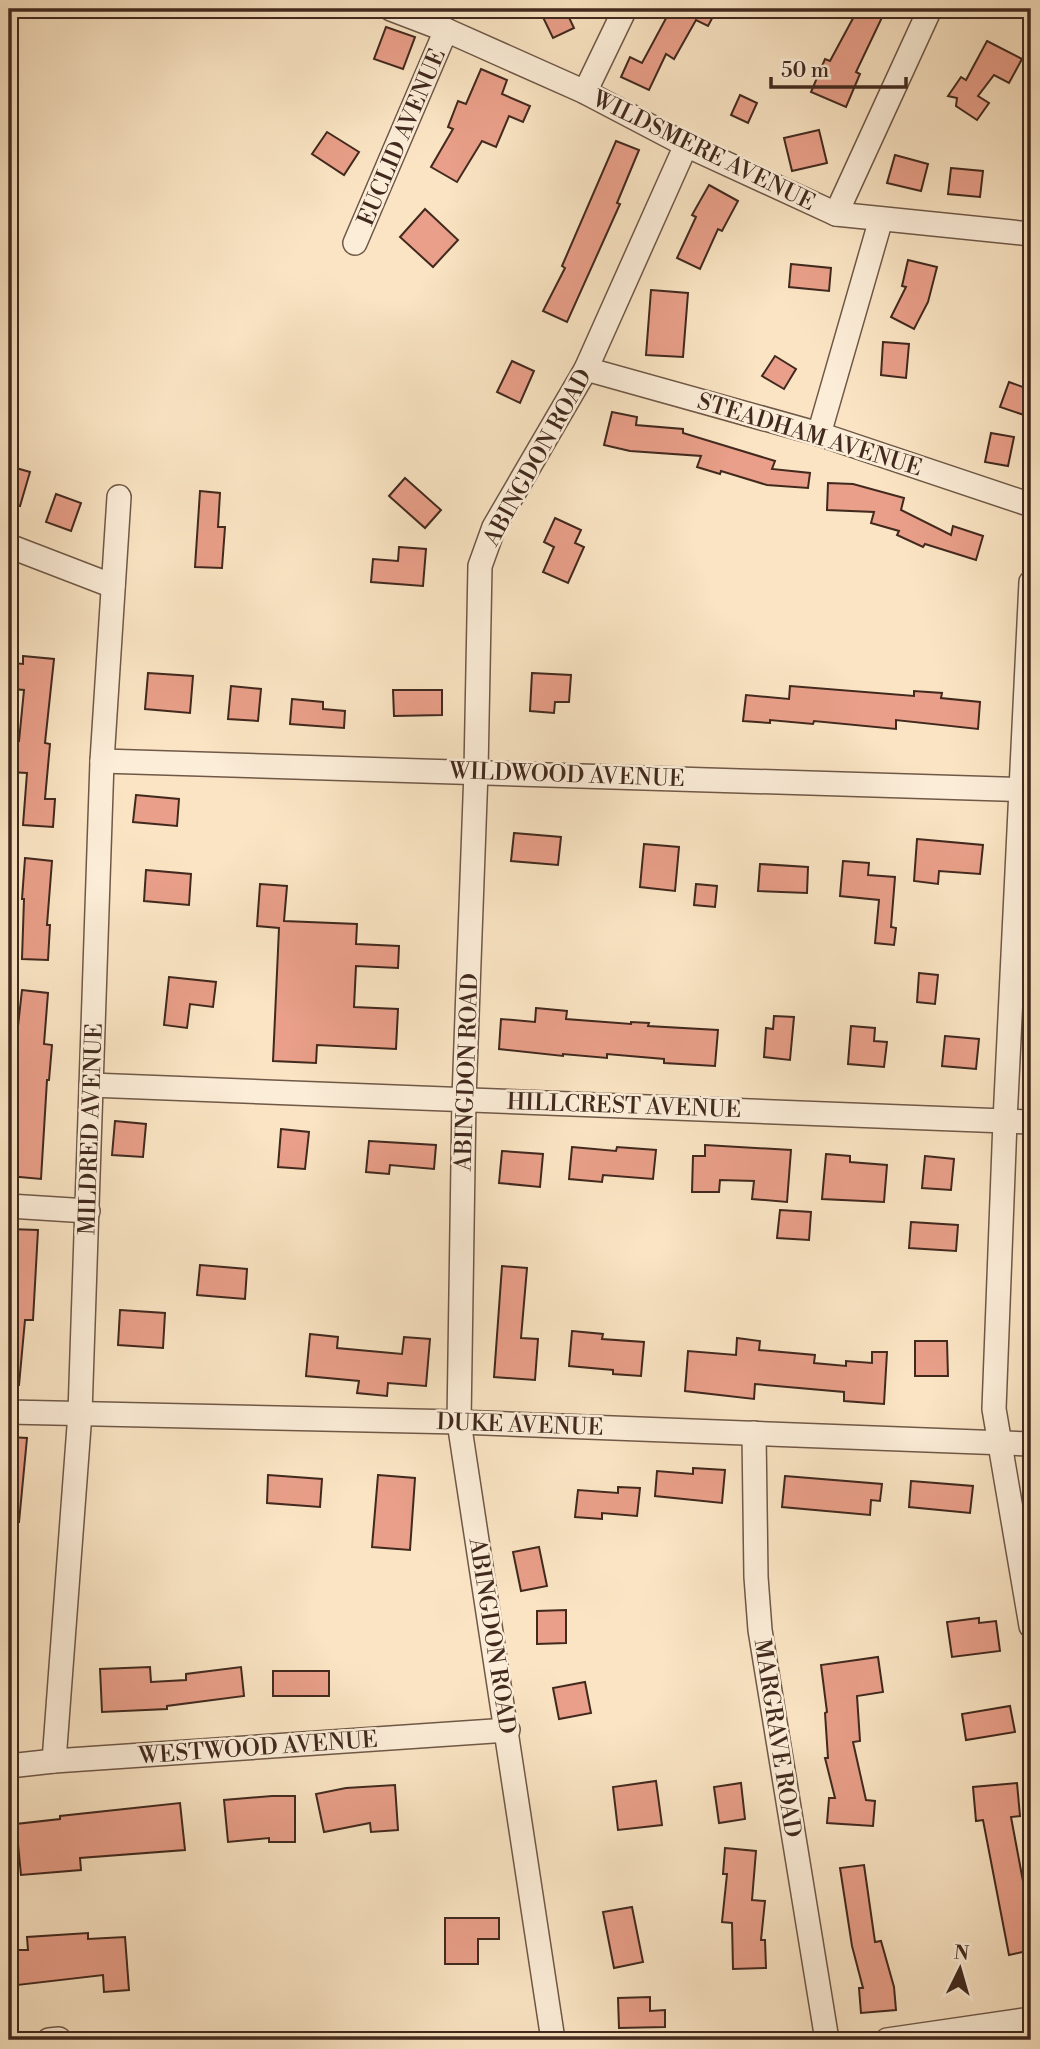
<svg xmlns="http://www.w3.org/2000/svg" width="1040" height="2049" viewBox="0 0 1040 2049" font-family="'Libre Bodoni',serif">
	<rect width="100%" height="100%" fill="#fae4c3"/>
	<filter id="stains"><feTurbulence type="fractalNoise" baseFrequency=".00286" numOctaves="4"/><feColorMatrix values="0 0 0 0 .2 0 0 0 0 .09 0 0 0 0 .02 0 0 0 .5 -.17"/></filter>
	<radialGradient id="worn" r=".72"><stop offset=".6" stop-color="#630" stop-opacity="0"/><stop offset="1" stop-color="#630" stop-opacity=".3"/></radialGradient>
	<g fill="#e99f89" stroke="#41291e" stroke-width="2">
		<polygon points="539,9 565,9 574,28 553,38"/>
		<polygon points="671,9 717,9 708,26 696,20 674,59 666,54 649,90 621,77 630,57 642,63"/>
		<polygon points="858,9 886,9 856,72 860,74 846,107 811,92 825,59 830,61"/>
		<polygon points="386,27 415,37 403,69 374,59"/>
		<polygon points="987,41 1022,59 1009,83 994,75 978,96 989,103 977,120 956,106 957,98 948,96 961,77 966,80"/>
		<polygon points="481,69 507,80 502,94 530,106 523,122 509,116 496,147 482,141 457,182 431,167 453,129 448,127 458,101 466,104"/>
		<polygon points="740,95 757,103 748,123 731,115"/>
		<polygon points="819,130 827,163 792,171 784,138"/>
		<polygon points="327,132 359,152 344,175 312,154"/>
		<polygon points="616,141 639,150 617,203 620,204 567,322 543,311 565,268 562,266"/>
		<polygon points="895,155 928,164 921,191 887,183"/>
		<polygon points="951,168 983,171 980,197 948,194"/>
		<polygon points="709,185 738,201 722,231 718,229 700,269 677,258 696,217 692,215"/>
		<polygon points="425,209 458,240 433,267 400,237"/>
		<polygon points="908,260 937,267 928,302 914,329 891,317 906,287 902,286"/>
		<polygon points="791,264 831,268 829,291 789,287"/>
		<polygon points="651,290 688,293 683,357 646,355"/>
		<polygon points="883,342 909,344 906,378 881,375"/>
		<polygon points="775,356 796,369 784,389 762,376"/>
		<polygon points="512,361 534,371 520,403 497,392"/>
		<polygon points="1009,382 1031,390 1024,415 1000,407"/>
		<polygon points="612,412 637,417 636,425 683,429 683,433 775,461 772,469 810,473 808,488 767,485 721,471 720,474 697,467 701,456 630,451 604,445"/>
		<polygon points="991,433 1014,437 1008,466 985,462"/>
		<polygon points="9,466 30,472 20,506 9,503"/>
		<polygon points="405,478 441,510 425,528 389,496"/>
		<polygon points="828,483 853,484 904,498 901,510 951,535 953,526 983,536 976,560 925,544 923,547 897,535 899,531 871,523 874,512 827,510"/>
		<polygon points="200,491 220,493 218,527 225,527 222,568 195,567"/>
		<polygon points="56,494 81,503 71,531 46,522"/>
		<polygon points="555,518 581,530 575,543 584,547 568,583 543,572 554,547 544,542"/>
		<polygon points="399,547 426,549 423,586 371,582 373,559 398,561"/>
		<polygon points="23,656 54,659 45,743 50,744 45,799 55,799 53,827 23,825 27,773 9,772 9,740 19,741 24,690 12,689 14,663 23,664"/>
		<polygon points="148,673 193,676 190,713 145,709"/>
		<polygon points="532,673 571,675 569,702 555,702 554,713 530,711"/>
		<polygon points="231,686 261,689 258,721 228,719"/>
		<polygon points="790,686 914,696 914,691 942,693 941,698 980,702 978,729 896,720 896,729 814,721 813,724 770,720 770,723 743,721 746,695 789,699"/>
		<polygon points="393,690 442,690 442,715 394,716"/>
		<polygon points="292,699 323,702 323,709 345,711 344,728 290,724"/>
		<polygon points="136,795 179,799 177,826 133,822"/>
		<polygon points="514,833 561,837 558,865 511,861"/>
		<polygon points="917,839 983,845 980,874 939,871 938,884 914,881"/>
		<polygon points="644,844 679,847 675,891 640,887"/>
		<polygon points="25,858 52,861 47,925 50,925 48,960 22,959 24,899 22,899"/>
		<polygon points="843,861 869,863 868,875 895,877 891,927 896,928 894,945 875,943 879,900 840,896"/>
		<polygon points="760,864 808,867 807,893 758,891"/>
		<polygon points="146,870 191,874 189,905 144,901"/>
		<polygon points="260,884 287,886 284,921 357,924 356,944 399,946 398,968 356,966 354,1007 398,1009 396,1049 317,1045 316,1063 273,1061 279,928 257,926"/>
		<polygon points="696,884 717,886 715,907 694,905"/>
		<polygon points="919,973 938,975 935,1004 917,1002"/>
		<polygon points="169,977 216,982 213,1007 190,1004 187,1028 164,1025"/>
		<polygon points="22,990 48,993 44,1044 52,1045 49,1080 47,1080 41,1179 9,1176 9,1107"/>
		<polygon points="536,1008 567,1011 566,1019 631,1024 631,1022 649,1023 648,1026 718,1030 715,1066 664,1063 664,1059 607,1054 607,1058 563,1054 563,1056 499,1049 501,1019 535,1022"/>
		<polygon points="774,1016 794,1017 790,1060 764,1057 766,1028 773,1029"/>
		<polygon points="851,1026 875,1028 874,1041 887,1042 884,1067 848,1064"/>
		<polygon points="945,1036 979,1039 976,1069 942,1066"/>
		<polygon points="115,1121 146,1124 143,1157 112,1155"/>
		<polygon points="281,1129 309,1132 305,1169 278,1167"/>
		<polygon points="369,1141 436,1145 434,1169 390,1165 389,1174 366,1172"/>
		<polygon points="705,1145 791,1150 787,1202 752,1199 754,1181 720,1180 719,1192 692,1192 693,1156 705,1156"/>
		<polygon points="572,1147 616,1151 617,1147 656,1150 653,1179 603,1175 602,1182 569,1179"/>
		<polygon points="502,1151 543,1154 540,1187 499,1183"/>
		<polygon points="826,1154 850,1156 850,1162 887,1165 884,1202 822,1199"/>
		<polygon points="925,1156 954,1159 951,1190 922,1188"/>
		<polygon points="780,1210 811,1212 809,1240 777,1238"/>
		<polygon points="911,1222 958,1225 956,1251 909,1248"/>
		<polygon points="9,1229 38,1230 33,1320 25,1320 19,1385 9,1385"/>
		<polygon points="200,1265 247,1269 245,1299 197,1295"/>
		<polygon points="502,1266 527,1268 521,1338 538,1339 535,1380 494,1377"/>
		<polygon points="120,1310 165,1313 163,1348 118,1345"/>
		<polygon points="572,1331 603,1334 602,1339 644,1342 641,1376 613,1374 613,1370 569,1366"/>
		<polygon points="310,1334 338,1337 337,1348 402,1354 404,1337 430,1339 426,1386 388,1383 387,1396 357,1393 359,1381 306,1376"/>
		<polygon points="737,1338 760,1341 759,1350 815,1355 814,1363 846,1366 846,1361 872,1363 872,1352 887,1352 884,1404 844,1401 844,1392 755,1384 754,1399 685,1391 688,1351 736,1355"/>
		<polygon points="915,1341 947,1341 948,1376 915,1376"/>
		<polygon points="9,1437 27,1438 19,1522 9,1522"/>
		<polygon points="693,1468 725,1470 722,1503 655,1496 657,1471 693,1474"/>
		<polygon points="268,1475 322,1479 320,1507 267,1503"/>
		<polygon points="378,1475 415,1478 410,1550 372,1547"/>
		<polygon points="785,1476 882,1484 880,1501 871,1500 870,1515 782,1507"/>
		<polygon points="911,1481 973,1486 970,1513 909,1507"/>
		<polygon points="618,1487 640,1488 637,1516 602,1513 602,1519 575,1517 578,1490 618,1493"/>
		<polygon points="539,1547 547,1586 521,1591 513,1552"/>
		<polygon points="566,1610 566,1643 537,1644 537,1611"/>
		<polygon points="979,1618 979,1623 996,1621 1000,1651 952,1657 947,1622"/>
		<polygon points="878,1657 883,1692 857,1696 860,1741 853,1742 866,1800 875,1801 873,1826 827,1823 829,1798 835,1798 825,1758 828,1758 825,1713 827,1712 821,1665"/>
		<polygon points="150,1667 151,1682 186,1680 186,1674 241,1667 244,1696 167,1706 167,1709 102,1712 100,1669"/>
		<rect x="273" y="1671" width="56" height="25"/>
		<polygon points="585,1682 591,1713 559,1719 553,1688"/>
		<polygon points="1010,1706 1015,1732 966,1740 962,1714"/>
		<polygon points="656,1781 662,1825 618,1830 613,1787"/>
		<polygon points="741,1783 745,1819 719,1823 714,1787"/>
		<polygon points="1017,1783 1020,1816 1011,1817 1031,1924 1031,1950 1009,1955 983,1820 976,1821 973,1787"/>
		<polygon points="395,1785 398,1830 371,1832 370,1823 324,1832 316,1794 346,1788"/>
		<polygon points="272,1796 295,1796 295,1842 269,1842 269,1838 228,1842 224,1800"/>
		<polygon points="180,1803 185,1850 80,1858 81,1870 21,1875 16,1824 60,1819 60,1816"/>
		<polygon points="725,1848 756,1851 752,1900 765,1901 761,1940 765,1940 766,1968 733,1969 732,1923 722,1922 727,1874 723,1874"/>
		<polygon points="864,1865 875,1942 881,1941 894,1987 896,2010 861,2013 859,1988 863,1988 852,1946 840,1868"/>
		<polygon points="632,1907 643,1962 614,1968 603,1912"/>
		<polygon points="445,1918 499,1918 499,1939 478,1939 478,1964 445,1964"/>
		<polygon points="88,1933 88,1939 125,1937 129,1990 104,1992 103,1975 9,1986 9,1950 28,1950 27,1937"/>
		<polygon points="650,1997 650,2011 665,2010 665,2027 619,2028 618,1998"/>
	</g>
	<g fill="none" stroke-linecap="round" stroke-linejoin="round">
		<g stroke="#6f5847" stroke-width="26">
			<g id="minor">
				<polyline points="391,9 446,30 585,92 686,145 836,214 1031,234"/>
				<polyline points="585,92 625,9"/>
				<polyline points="836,214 930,9"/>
				<polyline points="355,243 446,30"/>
				<polyline points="586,369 819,434 1031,505"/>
				<polyline points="819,434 881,219"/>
				<polyline points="9,546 113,586"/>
				<polyline points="1031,582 1005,1121 994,1409 1031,1626"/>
				<polyline points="102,761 1031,790"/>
				<polyline points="91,1085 1031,1122"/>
				<polyline points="9,1206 88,1211"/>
				<polyline points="9,1412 459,1422 1031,1444"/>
				<polyline points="754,1433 756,1577 760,1630 827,2040"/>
				<polyline points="54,1761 80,1413 102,761 119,497"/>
				<polyline points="9,1766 54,1761 508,1730"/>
				<polyline points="49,2040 59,2039"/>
				<polyline points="553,2040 459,1422 464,1098 476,771 480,566 494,527 586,369 686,145"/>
				<polyline points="887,2040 1031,2019"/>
			</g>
		</g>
		<use href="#minor" stroke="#fcedd8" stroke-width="23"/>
	</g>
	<g text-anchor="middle" stroke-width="5" stroke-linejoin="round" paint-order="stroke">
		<g font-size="23" fill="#41291e" stroke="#fcedd8">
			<text transform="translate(401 137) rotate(-67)" y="8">EUCLID AVENUE</text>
			<text transform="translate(704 150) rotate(26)" y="8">WILDSMERE AVENUE</text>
			<text transform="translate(810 434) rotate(17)" y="8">STEADHAM AVENUE</text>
			<text transform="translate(537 457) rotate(-61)" y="8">ABINGDON ROAD</text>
			<text transform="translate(567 774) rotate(2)" y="8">WILDWOOD AVENUE</text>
			<text transform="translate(466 1072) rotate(-88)" y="8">ABINGDON ROAD</text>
			<text transform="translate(624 1105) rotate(2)" y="8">HILLCREST AVENUE</text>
			<text transform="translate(90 1129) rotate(-88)" y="8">MILDRED AVENUE</text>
			<text transform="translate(520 1424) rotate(2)" y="8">DUKE AVENUE</text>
			<text transform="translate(493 1636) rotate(81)" y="8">ABINGDON ROAD</text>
			<text transform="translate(778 1738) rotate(81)" y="8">MARGRAVE ROAD</text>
			<text transform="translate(258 1747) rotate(-4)" y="8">WESTWOOD AVENUE</text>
		</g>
	</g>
	<rect width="1040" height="2049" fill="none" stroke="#fae4c3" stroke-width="35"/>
	<rect x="10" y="10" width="1019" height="2028" fill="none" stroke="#41291e" stroke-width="3.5"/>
	<rect x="18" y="18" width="1005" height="2014" fill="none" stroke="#41291e" stroke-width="2"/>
	<g transform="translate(960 1969) rotate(5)" stroke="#fcedd8" stroke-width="5" paint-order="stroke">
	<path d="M0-5L12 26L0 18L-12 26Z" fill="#41291e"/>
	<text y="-10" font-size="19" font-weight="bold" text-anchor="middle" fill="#41291e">N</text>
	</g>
	<path d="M771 77v10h135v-10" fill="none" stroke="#41291e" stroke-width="3.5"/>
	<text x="781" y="77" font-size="21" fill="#41291e" stroke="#fcedd8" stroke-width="5" paint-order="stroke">50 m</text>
	<rect width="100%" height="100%" filter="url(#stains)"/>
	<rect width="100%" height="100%" fill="url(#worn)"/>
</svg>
